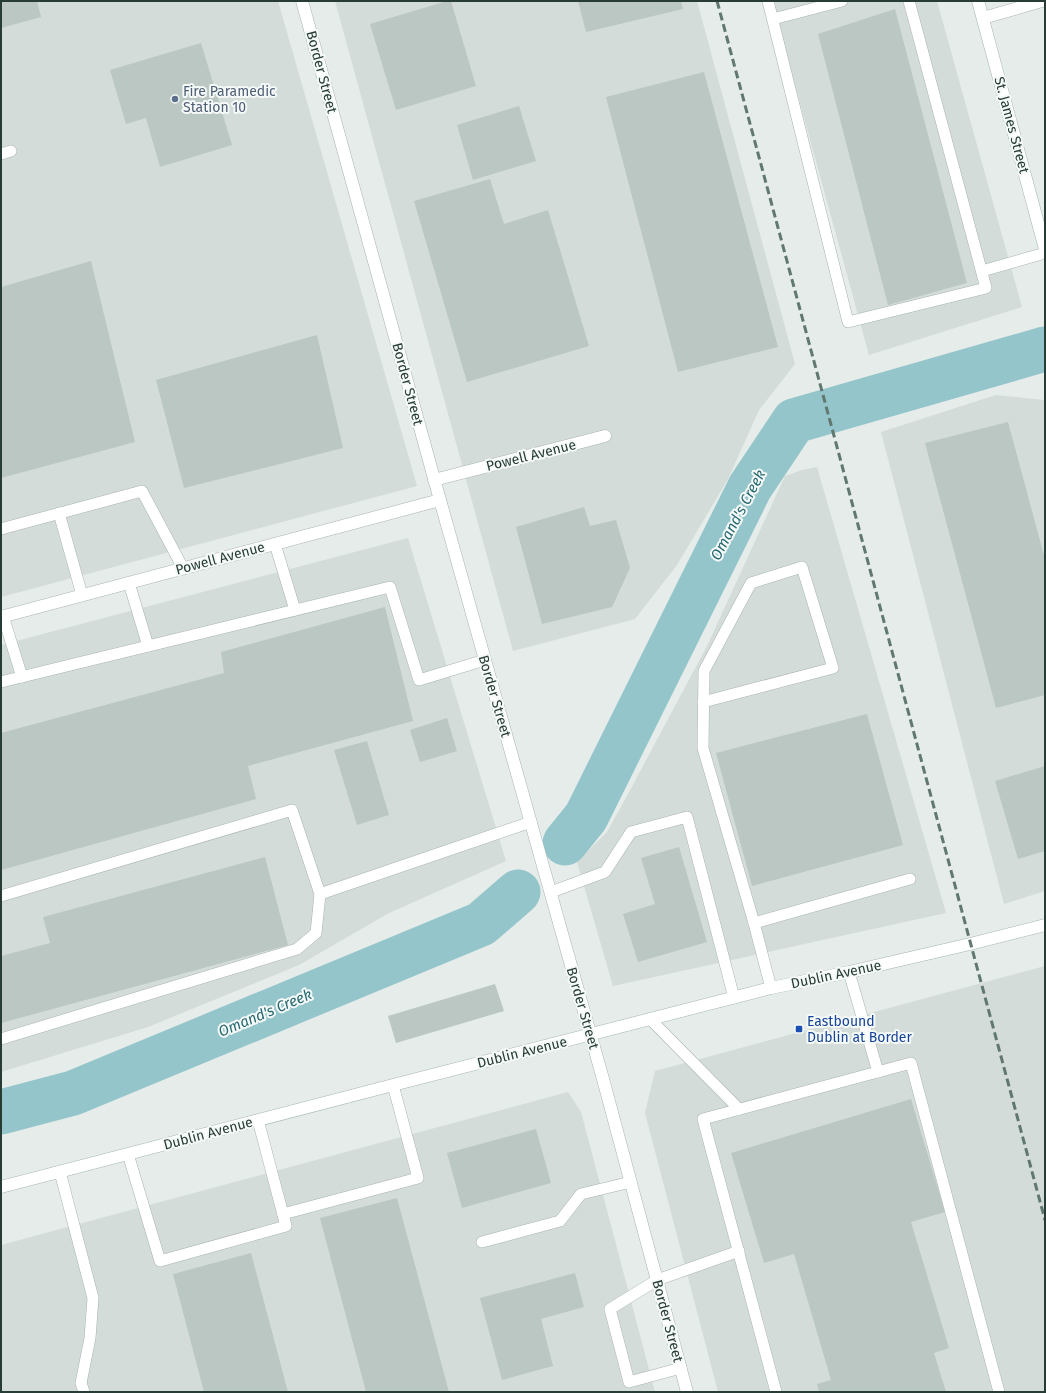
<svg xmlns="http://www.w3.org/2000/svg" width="1046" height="1393" viewBox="0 0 1046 1393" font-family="'Fira Sans',sans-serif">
	<rect width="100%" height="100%" fill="#e5ece9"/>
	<g fill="#d3dcd8">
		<polygon points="1,1 278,1 417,486 1,597"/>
		<polygon points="335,1 697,1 795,364 759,410 728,479 677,565 635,619 513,651"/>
		<polygon points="772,1 937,1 1022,307 869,355"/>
		<polygon points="996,395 1044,400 1045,403 1045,891 1004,904 881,432"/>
		<polygon points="817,467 946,913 613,986 577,862 607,832 628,794 707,646 785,476 802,470"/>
		<polygon points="408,538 506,861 389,913 299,965 148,1027 1,1072 1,645"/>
		<polygon points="1045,966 1045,1392 718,1392 645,1113 655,1071"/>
		<polygon points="568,1092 581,1112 655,1392 1,1392 1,1245"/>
	</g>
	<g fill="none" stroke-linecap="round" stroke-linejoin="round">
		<g stroke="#94c5cb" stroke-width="45">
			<polyline points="565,843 586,817 750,487 794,421 1045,349"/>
			<polyline points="1,1112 73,1093 481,924 518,892"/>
		</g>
	</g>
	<g fill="#bac7c2">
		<polygon points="1,1 37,1 41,17 1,28"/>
		<polygon points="447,1 451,1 476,86 396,110 370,24"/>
		<polygon points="578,1 681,1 683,9 586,32"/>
		<polygon points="895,9 967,283 888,305 818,34"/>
		<polygon points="201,43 232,145 160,167 146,118 126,124 110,70"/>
		<polygon points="704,72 778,347 678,372 606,97"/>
		<polygon points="519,106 536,161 473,180 457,125"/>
		<polygon points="490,179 504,224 548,210 589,346 467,382 414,201"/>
		<polygon points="91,261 135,442 1,478 1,287"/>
		<polygon points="317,335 343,448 184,488 156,380"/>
		<polygon points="1008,422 1045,559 1045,695 996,708 925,443"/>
		<polygon points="584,507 590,526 616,520 630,568 612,607 542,624 516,527"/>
		<polygon points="385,607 413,721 248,766 256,799 1,870 1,733 224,673 221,652"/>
		<polygon points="867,714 903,845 752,886 716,753"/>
		<polygon points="447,718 457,751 420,762 410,730"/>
		<polygon points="367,741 389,815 357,825 334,750"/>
		<polygon points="1045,766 1045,851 1018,859 995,781"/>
		<polygon points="679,847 707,942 638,962 623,914 655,904 641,858"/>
		<polygon points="265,857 288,945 1,1023 1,956 50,943 43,917"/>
		<polygon points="495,984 504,1011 396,1043 388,1016"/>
		<polygon points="911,1099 945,1212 911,1222 949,1348 934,1353 946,1392 819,1392 817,1384 831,1380 794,1254 764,1263 731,1153"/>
		<polygon points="536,1129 551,1183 462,1208 447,1153"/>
		<polygon points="397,1198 449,1392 366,1392 320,1218"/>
		<polygon points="251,1253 288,1392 204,1392 173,1274"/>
		<polygon points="575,1273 584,1307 541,1319 553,1366 502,1380 480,1298"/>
	</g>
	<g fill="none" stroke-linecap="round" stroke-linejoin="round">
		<g stroke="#a8b4af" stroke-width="12">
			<g id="lane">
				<polyline points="768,1 848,322 986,288 909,1"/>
				<polyline points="773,19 842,1"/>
				<polyline points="1,154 11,151"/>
				<polyline points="982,271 1045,253"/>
				<polyline points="59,513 82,595"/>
				<polyline points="1,529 142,491 183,568"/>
				<polyline points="275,544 295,610"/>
				<polyline points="129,583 148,646"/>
				<polyline points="3,616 22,677"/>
				<polyline points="1,682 390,587 419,680 485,660"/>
				<polyline points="703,702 833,668 802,567 751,583 704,671 703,748 754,923"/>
				<polyline points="551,892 605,872 631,832 687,817 734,998"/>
				<polyline points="1,896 292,810 320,894 531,822"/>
				<polyline points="849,972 878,1072"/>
				<polyline points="771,988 754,923 910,879"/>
				<polyline points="651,1020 739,1109"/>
				<polyline points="1,1039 297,949 316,933 320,894"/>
				<polyline points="128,1154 160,1261 286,1226 258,1120"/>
				<polyline points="60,1172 93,1298 90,1338 81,1383 84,1392"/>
				<polyline points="283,1214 418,1178 393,1085"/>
				<polyline points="482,1242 560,1221 581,1194 631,1182"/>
				<polyline points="681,1368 629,1382 610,1309 657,1280 739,1251"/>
				<polyline points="776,1392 703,1119 911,1063 999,1392"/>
			</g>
		</g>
		<g stroke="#a8b4af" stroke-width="13">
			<g id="street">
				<polyline points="302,1 440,500 603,1079 687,1392"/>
				<polyline points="983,18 1042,1"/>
				<polyline points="434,480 605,436"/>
				<polyline points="1,617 440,500"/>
			</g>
		</g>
		<g stroke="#a4b7b0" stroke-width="13">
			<g id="secondary">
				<polyline points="978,1 1045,249"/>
				<polyline points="1,1187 393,1085 771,988 849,972 970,944 1045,925"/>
			</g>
		</g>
		<use href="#lane" stroke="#fff" stroke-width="11"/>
		<use href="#street" stroke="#fff" stroke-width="12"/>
		<use href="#secondary" stroke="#fff" stroke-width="12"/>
		<polyline stroke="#617870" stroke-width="3" stroke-dasharray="8 4" stroke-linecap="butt" points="717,1 1045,1220"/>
	</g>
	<circle fill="#5c6f8a" stroke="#f5f9f7" stroke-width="1.5" cx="175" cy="99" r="4"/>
	<rect fill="#1a4fb4" stroke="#f5f9f7" stroke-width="1.5" x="795" y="1025" width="8" height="8" rx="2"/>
	<g text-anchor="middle" stroke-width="4" stroke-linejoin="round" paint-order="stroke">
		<g font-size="14" fill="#263c35" stroke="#f5f9f7">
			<text transform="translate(322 72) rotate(75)" y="5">Border Street</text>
			<text transform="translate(1012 125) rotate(75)" y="5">St. James Street</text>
			<text transform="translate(408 384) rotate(75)" y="5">Border Street</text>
			<text transform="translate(531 455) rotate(-14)" y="5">Powell Avenue</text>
			<text transform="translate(220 558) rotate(-15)" y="5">Powell Avenue</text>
			<text transform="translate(495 696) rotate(74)" y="5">Border Street</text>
			<text transform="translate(836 974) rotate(-12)" y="5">Dublin Avenue</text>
			<text transform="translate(583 1008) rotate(74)" y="5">Border Street</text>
			<text transform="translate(522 1052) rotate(-14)" y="5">Dublin Avenue</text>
			<text transform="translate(208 1133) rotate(-15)" y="5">Dublin Avenue</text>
			<text transform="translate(668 1321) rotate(75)" y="5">Border Street</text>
		</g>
		<g font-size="14" fill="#4e5e75" stroke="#f5f9f7" text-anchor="start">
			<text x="183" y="96">Fire Paramedic<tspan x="183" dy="16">Station 10</tspan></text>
		</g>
		<g font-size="14" fill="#164399" stroke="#f5f9f7" text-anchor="start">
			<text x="807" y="1026">Eastbound<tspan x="807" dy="16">Dublin at Border</tspan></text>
		</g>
		<g font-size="15" font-style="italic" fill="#276972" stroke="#f5f9f7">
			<text transform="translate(738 515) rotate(-62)" y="5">Omand's Creek</text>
			<text transform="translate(265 1013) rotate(-23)" y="5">Omand's Creek</text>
		</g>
	</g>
	<rect width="1046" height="1393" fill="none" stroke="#263c35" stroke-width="4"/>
</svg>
